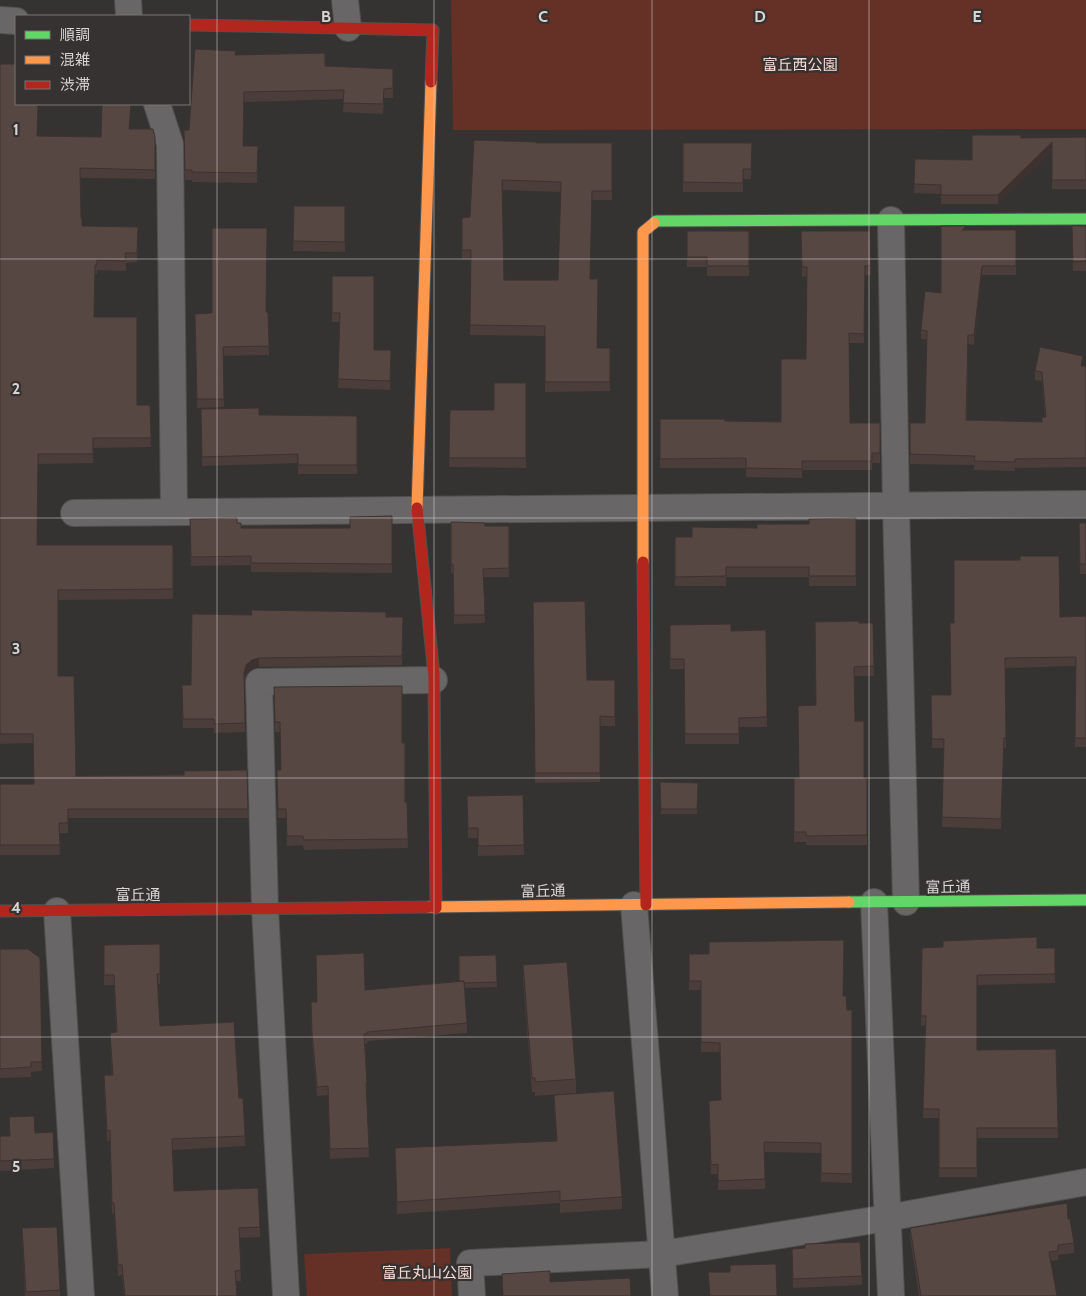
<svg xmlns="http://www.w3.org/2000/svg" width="1086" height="1296" viewBox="0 0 1086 1296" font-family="Cabin,'Noto Sans JP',sans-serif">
	<rect width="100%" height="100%" fill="#353332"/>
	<g fill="#653025">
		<polygon points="451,0 1086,0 1086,129 453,130"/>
		<polygon points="450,1248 452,1296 307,1296 304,1254"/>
	</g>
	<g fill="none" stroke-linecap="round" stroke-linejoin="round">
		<g stroke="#51504f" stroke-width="28">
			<g id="street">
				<polyline points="128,0 129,16"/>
				<polyline points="345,0 348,28"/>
				<polyline points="0,20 16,21"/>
				<polyline points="157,104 170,144 174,512"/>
				<polyline points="891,220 896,506 906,902"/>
				<polyline points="74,513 1086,504"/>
				<polyline points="874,902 891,1296"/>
				<polyline points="634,905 665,1296"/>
				<polyline points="57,911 81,1296"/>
				<polyline points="286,1296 265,909 259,682 434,680"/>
				<polyline points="472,1296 470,1263 662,1254 887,1218 1086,1182"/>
			</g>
		</g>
		<g stroke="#51504f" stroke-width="13">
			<g id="fast">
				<polyline points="654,223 656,221 1086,219"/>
				<polyline points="849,902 1086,900"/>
			</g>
		</g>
		<g stroke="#51504f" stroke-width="13">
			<g id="slow">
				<polyline points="417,508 431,82"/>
				<polyline points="643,562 643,232 654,223"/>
				<polyline points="429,907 849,902"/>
			</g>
		</g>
		<g stroke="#51504f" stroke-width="13">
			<g id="jam">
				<polyline points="189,25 433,30 431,82"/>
				<polyline points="417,508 434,675 436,908"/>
				<polyline points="643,562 646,905"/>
				<polyline points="0,911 429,907"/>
			</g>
		</g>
		<use href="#street" stroke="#686666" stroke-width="26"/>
		<use href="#fast" stroke="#63d668" stroke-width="11"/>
		<use href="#slow" stroke="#ff974d" stroke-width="11"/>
		<use href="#jam" stroke="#b3261e" stroke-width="11"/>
	</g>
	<g fill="#4b3d3a" fill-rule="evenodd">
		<polygon points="236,55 325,66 393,69 393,98 384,98 383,114 343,112 344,99 244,102 243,146 258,146 257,183 192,182 192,180 185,180 184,130 189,130"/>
		<polygon points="0,64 37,136 101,137 129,129 155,137 155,179 80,178 81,218 82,226 138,227 137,262 126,263 126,271 97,270 97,274 95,274 94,317 137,405 150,405 151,447 93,448 93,463 38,464 37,545 173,545 173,599 58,600 58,676 76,776 184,775 247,770 248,818 68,818 68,833 59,833 60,855 0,855 0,784 34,784 33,743 0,744"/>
		<polygon points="1086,137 1086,189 1052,189 1052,151 998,204 941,204 941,194 914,193 915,159 972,160 1021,138"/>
		<path d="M 474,140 L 536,143 L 612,143 L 612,200 L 592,200 L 590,279 L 597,348 L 610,348 L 610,391 L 545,392 L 545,336 L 470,335 L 471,259 L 462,259 L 462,218 L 470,217 ZM 502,190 L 561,192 L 558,280 L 504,280 Z"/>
		<polygon points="683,143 752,143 751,179 743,179 743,192 683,192"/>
		<polygon points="294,206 345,206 345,252 293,251"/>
		<polygon points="1072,226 1086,226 1086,271 1073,271"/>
		<polygon points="966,230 1016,230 1016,275 982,275 974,345 968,344 967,420 1042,422 1045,417 1042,381 1035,380 1035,371 1086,366 1086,467 1015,468 1015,471 974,470 974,465 910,464 910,423 925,423 927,340 921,339 921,330 941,293"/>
		<polygon points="687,231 749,231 749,276 707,276 707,267 687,267"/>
		<polygon points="801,231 870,231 871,275 865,275 864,343 849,343 850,423 880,453 880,463 872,463 872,470 802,470 802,478 746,477 746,468 660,468 660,419 781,422 806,359 807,276 802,277"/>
		<polygon points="332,276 374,350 391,350 390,390 338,388 340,322 332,322"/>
		<polygon points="268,312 269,355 223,356 224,407 197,408 195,314"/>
		<polygon points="526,383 526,468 449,467 450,410 494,410"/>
		<polygon points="201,409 259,415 357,416 357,474 298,474 298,463 202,466"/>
		<polygon points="392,516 392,573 251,572 251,565 191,566 190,519 237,523 241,528 350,528"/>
		<polygon points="856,518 856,586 809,586 809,577 726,577 726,586 675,586 675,537 692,537 757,528 809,524"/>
		<polygon points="451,522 485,526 509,526 509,577 484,577 485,623 454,624 453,573 451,573"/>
		<polygon points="1079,523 1086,523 1086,574 1080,574"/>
		<polygon points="533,602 587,680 615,680 615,726 600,726 600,782 535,783"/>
		<polygon points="192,614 403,617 402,665 259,667 252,669 246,674 244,682 245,732 214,733 214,728 183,728 182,685 191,685"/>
		<polygon points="1086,616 1086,747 1075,747 1076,666 1005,668 1006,748 1004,748 1001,829 942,827 944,748 932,748 931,695 951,695 1060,617"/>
		<polygon points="859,623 873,623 874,676 854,676 855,721 864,778 867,778 867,845 806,845 806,842 794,842 794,778 799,778 816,705"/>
		<polygon points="670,625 731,631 766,630 767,727 739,727 739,744 685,744 684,669 670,669"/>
		<polygon points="274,687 402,743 405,802 407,802 408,848 304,850 303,845 287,846 286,818 278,818 277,770 281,770 280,732 275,732"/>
		<polygon points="660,782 698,783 697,814 661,814"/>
		<polygon points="523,795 524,855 478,856 478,838 468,838 467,796"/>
		<polygon points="160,944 160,984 158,984 160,1026 239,1098 245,1136 245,1146 173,1150 174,1191 260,1227 260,1237 239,1238 241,1281 236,1281 237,1296 124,1296 122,1275 118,1276 114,1213 112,1214 110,1141 107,1141 104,1086 104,1075 112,1075 110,1033 116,1032 114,985 104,985 104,945"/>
		<polygon points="922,948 1055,948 1055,983 977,985 977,1050 1056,1049 1058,1138 977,1138 977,1177 939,1177 939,1118 923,1118 925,1025 921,1026"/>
		<polygon points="0,949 40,958 42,1071 31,1072 31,1077 0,1078"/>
		<polygon points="689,954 843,996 847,1010 852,1010 852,1183 821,1182 821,1153 765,1152 765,1189 718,1190 718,1174 711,1174 709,1101 721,1100 720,1052 701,1052 701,990 689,990"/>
		<polygon points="316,955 365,990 459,981 496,955 497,987 464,988 467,1023 467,1033 367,1041 367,1044 365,1044 367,1083 367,1093 366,1093 369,1157 330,1159 328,1095 317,1096 312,1042 311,1002 317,1002"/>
		<polygon points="523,965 576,1079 576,1093 535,1096 535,1092 532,1092 523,979"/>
		<polygon points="554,1095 622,1197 622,1209 560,1213 560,1203 397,1214 395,1148 557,1141 554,1107"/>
		<polygon points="9,1117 35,1133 54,1159 54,1168 0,1171 0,1136 10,1136"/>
		<polygon points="1068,1219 1074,1243 1074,1253 1058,1255 1058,1260 1050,1261 1057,1296 919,1296 910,1237 910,1228"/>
		<polygon points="22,1228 60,1290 60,1296 25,1296"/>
		<polygon points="792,1249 862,1276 862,1285 793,1288"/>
	</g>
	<g fill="#3d322f">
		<polygon points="1052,142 1052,151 998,204 998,195"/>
		<polygon points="982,266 982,275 974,345 974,335"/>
		<polygon points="259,658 259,667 252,669 246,674 244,682 244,673 246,665 252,660"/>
	</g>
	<g fill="#574743" stroke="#3d322f" fill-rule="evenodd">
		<polygon points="195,49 236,51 235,55 325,53 325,66 393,69 393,88 384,89 383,104 343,103 344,90 244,92 243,146 258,146 257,173 192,172 192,170 185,170 184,130 189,130"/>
		<polygon points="0,64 16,64 16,104 38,104 37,136 101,137 102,104 131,104 129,129 153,129 155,137 155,170 80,168 81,218 82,218 82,226 138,227 137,253 125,253 126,261 97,260 97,265 95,265 94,317 137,317 137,405 150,405 151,438 93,438 93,454 38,454 37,545 173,545 173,589 58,590 58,676 74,676 76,776 184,775 184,771 247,770 248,809 68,809 68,823 59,823 60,845 0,845 0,784 34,784 33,734 0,734"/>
		<polygon points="972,135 1021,135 1021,138 1086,137 1086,180 1052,180 1052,142 998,195 941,195 941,185 914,184 915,159 972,160"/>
		<path d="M 474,140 L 536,142 L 536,143 L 612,143 L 612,191 L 592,191 L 590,279 L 598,279 L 597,348 L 610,348 L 610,382 L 545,382 L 545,326 L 470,325 L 471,250 L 462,250 L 462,218 L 470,217 ZM 502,180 L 561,182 L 558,280 L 504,280 Z"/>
		<polygon points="683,143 752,143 751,169 743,169 743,183 683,182"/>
		<polygon points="294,206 345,206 345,242 293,241"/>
		<polygon points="941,226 966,226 962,230 1016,230 1016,266 982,266 974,335 968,335 966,420 1042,422 1042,417 1046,417 1042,372 1035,371 1040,347 1083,356 1081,366 1086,366 1086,458 1015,459 1015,462 974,461 975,456 910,454 910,423 925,423 927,331 921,330 925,291 941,293"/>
		<polygon points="1072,226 1086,226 1086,261 1073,262"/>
		<polygon points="212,228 267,228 266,312 268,312 269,346 223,347 224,399 197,399 195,314 212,313"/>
		<polygon points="687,231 749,231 749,266 707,266 707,257 687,257"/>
		<polygon points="801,231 870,231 871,265 865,266 864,334 849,333 850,423 880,423 880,453 872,453 872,461 802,461 802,469 746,468 746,458 660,459 660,419 725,419 725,421 781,422 781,359 806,359 807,267 802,267"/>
		<polygon points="332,276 374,276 374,350 391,350 390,381 338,379 340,313 332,313"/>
		<polygon points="494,383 526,383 526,458 449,458 450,410 494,410"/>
		<polygon points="259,408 259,415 357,416 357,465 298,465 298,454 202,457 201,409"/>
		<polygon points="392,516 392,564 251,563 251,556 191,557 190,519 237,518 237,523 241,523 241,528 350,528 350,517"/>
		<polygon points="856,518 856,576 809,576 809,567 726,567 726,576 675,577 675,537 692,537 692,527 757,528 757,524 809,524 809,519"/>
		<polygon points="451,522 485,523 485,526 509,526 509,568 483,569 485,615 454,615 453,564 451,564"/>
		<polygon points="1079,523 1086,523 1086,564 1080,564"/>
		<polygon points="1020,556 1059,556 1060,617 1086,616 1086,738 1075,738 1076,657 1005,658 1006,738 1004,738 1001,819 942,817 944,739 932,739 931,695 951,695 950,623 954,623 954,560 1020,560"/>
		<polygon points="585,601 587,680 615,680 615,717 600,716 600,773 535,773 533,602"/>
		<polygon points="251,610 386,612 386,617 403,617 402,656 259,658 252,660 246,665 244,673 245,723 214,724 214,719 183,719 182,685 191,685 192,614 252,615"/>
		<polygon points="859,621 859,623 873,623 874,666 854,667 855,721 864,721 864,778 867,778 867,835 806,836 806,832 794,832 794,778 799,778 798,706 816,705 815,622"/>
		<polygon points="731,624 731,631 766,630 767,717 739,718 739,734 685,734 684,659 670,659 670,625"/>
		<polygon points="402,686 402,743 405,743 405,802 407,802 408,839 304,840 303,836 287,836 286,809 278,809 277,770 281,770 280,722 275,722 274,687"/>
		<polygon points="660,782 698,783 697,809 661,809"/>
		<polygon points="523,795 524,845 478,846 478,828 468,828 467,796"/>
		<polygon points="1037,937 1037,948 1055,948 1055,974 977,975 977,1050 1056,1049 1058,1128 977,1128 977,1168 939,1168 939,1109 923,1109 926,1016 921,1016 922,948 943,947 943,941"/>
		<polygon points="844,940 843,996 846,996 847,1010 852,1010 852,1174 821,1173 821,1143 764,1142 765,1179 718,1181 718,1164 711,1165 709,1101 721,1100 720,1043 701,1042 701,981 689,981 689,954 709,954 709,942"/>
		<polygon points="160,944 160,974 157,974 160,1026 234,1022 239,1098 243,1098 245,1136 172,1139 174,1191 258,1188 260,1227 239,1228 241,1270 235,1271 237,1296 125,1296 122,1265 118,1265 114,1203 112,1203 110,1130 107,1131 104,1075 113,1075 110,1033 117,1032 114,975 104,975 104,945"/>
		<polygon points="0,949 28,949 40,958 42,1062 31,1062 31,1067 0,1069"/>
		<polygon points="364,953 365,990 464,981 467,1023 367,1032 367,1034 364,1034 367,1083 366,1083 369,1148 330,1149 328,1086 317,1087 312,1032 311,1002 317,1002 316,955"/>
		<polygon points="496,955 497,982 464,983 464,981 459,981 459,956"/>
		<polygon points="567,962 576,1079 535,1082 535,1078 532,1078 523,965"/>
		<polygon points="614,1091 622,1197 560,1201 560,1191 397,1202 395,1148 557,1141 554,1095"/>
		<polygon points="34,1116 35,1133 53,1132 54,1159 0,1161 0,1136 10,1136 9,1117"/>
		<polygon points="1067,1203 1068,1219 1070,1219 1074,1243 1058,1245 1058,1251 1049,1252 1057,1296 921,1296 910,1228"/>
		<polygon points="57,1227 60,1290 26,1292 22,1228"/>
		<polygon points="860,1242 862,1276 793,1279 792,1249 805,1248 805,1244"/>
		<polygon points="776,1264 777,1296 710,1296 708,1272 730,1272 730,1265"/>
		<polygon points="550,1271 550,1282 630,1278 631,1296 503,1296 502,1274"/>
	</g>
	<path fill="none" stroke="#d8d6d5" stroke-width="1" stroke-opacity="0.55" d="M 217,0 L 217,1296M 434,0 L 434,1296M 652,0 L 652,1296M 869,0 L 869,1296M 0,259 L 1086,259M 0,518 L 1086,518M 0,778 L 1086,778M 0,1037 L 1086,1037"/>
	<g text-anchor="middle" stroke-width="4.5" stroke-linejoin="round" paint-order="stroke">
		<g font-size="15" fill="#f5dad3" stroke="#363231">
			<text x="800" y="70">富丘西公園</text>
			<text x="427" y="1278">富丘丸山公園</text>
		</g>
		<g font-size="15" fill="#d8d6d5" stroke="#363231">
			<text transform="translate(948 887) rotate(-1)" y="5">富丘通</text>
			<text transform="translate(543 891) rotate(-1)" y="5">富丘通</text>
			<text x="138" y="900">富丘通</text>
		</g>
	</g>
	<g font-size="16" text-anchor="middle" font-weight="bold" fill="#d8d6d5" stroke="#363231" stroke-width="4.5" stroke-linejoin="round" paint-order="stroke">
		<text x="326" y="22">B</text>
		<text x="543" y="22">C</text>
		<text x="760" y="22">D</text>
		<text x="977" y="22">E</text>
		<text x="16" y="135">1</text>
		<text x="16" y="394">2</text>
		<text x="16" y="654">3</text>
		<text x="16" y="913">4</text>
		<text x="16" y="1172">5</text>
	</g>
	<rect x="15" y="15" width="175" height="90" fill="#363231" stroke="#777473"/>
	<rect x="25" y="31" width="25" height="8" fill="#63d668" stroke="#777473"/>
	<text x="60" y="40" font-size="15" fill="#d8d6d5">順調</text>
	<rect x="25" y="56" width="25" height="8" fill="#ff974d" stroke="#777473"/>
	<text x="60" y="65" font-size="15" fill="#d8d6d5">混雑</text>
	<rect x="25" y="81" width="25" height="8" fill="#b3261e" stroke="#777473"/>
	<text x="60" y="90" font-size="15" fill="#d8d6d5">渋滞</text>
</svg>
